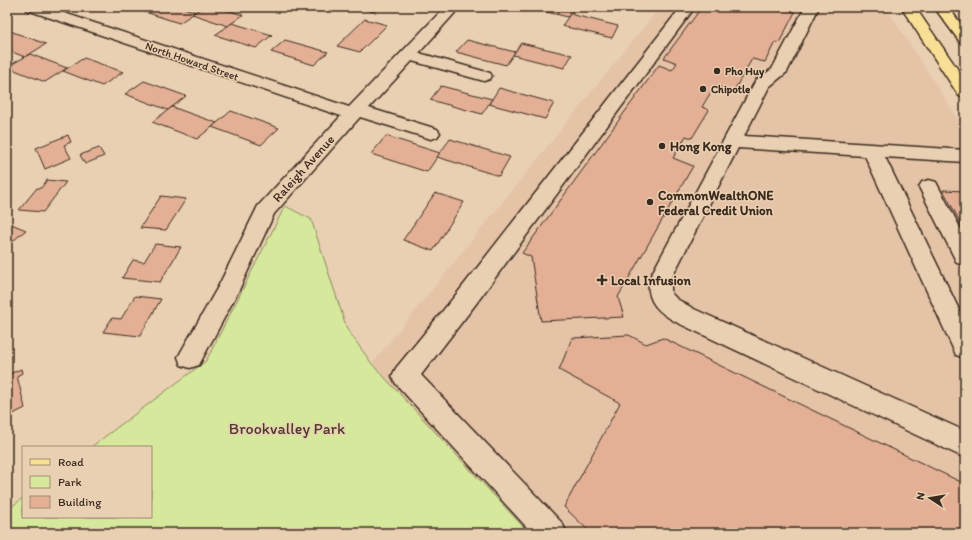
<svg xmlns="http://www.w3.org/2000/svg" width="972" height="540" viewBox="0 0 972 540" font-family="Itim,sans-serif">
	<rect width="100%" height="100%" fill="#ead0b2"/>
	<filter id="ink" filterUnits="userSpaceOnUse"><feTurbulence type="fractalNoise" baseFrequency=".025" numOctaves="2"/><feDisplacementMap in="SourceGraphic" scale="8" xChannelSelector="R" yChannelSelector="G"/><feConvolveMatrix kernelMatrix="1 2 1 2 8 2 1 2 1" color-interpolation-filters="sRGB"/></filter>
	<g filter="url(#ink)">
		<polygon fill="#e5c3a7" points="660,7 859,7 888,10 965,130 965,533 529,533 372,364"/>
		<polygon fill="#d5e89c" stroke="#88895d" points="285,206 311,219 347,329 372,364 529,533 7,533 7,510 23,498 23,517 151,517 151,447 91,447 206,361"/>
		<g fill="#e3b096" stroke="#3b2a1e">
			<polygon points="148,7 181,7 196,12 179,23 142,11"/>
			<polygon points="203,7 216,7 243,15 228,26 192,14"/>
			<polygon points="354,7 379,7 374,12"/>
			<polygon points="525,7 575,7 568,17"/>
			<polygon points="702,7 776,7 795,12 779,43 775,42 765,62 752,59 733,92 715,85 702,107 709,110 692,138 686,136 673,158 693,166 618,297 624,317 541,321 531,257 522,253 659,65 672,70 677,63 664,58"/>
			<polygon points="570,14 618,26 612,38 562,26"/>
			<polygon points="365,19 387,25 360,52 337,46"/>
			<polygon points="232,23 272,35 256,48 215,35"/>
			<polygon points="10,31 46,44 25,57 7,50 7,33"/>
			<polygon points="285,40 328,52 314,65 271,52"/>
			<polygon points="467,40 515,52 506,65 456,52"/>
			<polygon points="521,43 572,55 564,68 513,55"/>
			<polygon points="30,54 67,68 45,82 7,67"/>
			<polygon points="84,58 123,72 102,86 63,71"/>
			<polygon points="144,81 186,96 168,110 125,94"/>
			<polygon points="441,86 492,99 482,114 430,100"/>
			<polygon points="499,88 554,103 545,119 489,104"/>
			<polygon points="172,107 217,123 197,139 152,122"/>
			<polygon points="231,111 279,128 261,145 212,127"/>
			<polygon points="68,135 71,142 64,145 71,158 45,169 36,148"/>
			<polygon points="386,136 440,153 427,172 371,154"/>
			<polygon points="450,139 510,157 499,176 437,157"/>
			<polygon points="99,148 104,156 85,164 80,155"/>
			<polygon points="47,180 66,182 43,212 19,210 37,188 41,188"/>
			<polygon points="943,190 965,191 965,231"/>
			<polygon points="435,193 464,202 433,251 403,240"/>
			<polygon points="161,196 186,199 166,230 140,228"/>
			<polygon points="9,223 26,230 7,246 7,225"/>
			<polygon points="155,244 181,247 160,282 122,278 133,260 144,262"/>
			<polygon points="135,296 161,299 140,336 103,332 112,318 121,319"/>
			<polygon points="629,335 646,344 663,338 965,484 965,533 591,533 564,507 620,403 559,370 572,338"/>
			<polygon points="21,369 22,373 17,376 25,408 7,417 7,375"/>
		</g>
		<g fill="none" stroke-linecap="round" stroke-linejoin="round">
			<g stroke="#3b2a1e" stroke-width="3">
				<g id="minor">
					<polygon points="25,7 46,7 349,107 445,7 460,7 419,53 490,73 492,76 490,79 484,81 412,61 369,108 437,129 440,133 437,137 431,139 360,117 274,214 239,290 199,365 190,368 181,365 178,357 219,285 258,206 341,116 27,10"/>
					<polygon points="681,7 695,7 475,305 421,375 562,523 567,533 532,533 396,384 392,376 396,368 459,291"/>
					<path d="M 805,7 L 819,7 L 787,72 L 769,87 L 744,136 L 965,150 L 965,162 L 885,157 L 965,322 L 965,358 L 956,355 L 865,156 L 738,148 L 671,279 L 671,293 L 677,299 L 694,309 L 965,431 L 965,458 L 678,323 C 659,313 646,302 649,279 L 750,91 L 756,80 L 772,69 Z"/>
					<polygon points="929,180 936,182 965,237 965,265 957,263 919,187 922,182"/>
				</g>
			</g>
			<g stroke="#3b2a1e" stroke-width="3">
				<g id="major">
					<polygon points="901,7 915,7 965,80 965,97 959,96"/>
					<polygon points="934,7 948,7 965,29 965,44 960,42"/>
				</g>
			</g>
			<use href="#minor" fill="#ead0b2" fill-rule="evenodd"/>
			<use href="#major" fill="#f9df96" fill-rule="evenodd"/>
		</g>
	</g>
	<g fill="#3b2a1e" stroke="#ead0b2" stroke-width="1.5">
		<circle cx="717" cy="71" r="4"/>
		<circle cx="703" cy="89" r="4"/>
		<circle cx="662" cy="146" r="4"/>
		<circle cx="650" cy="202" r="4"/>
		<path d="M600 274h4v4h4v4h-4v4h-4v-4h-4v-4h4z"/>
	</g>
	<g text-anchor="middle" stroke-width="3" stroke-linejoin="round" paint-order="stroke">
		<g font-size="11" fill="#3b2a1e" stroke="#ead0b2">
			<text transform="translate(192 61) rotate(19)" y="4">North Howard Street</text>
		</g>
		<g font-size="11" font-weight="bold" fill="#3b2a1e" stroke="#ead0b2" text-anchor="start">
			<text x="725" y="75">Pho Huy</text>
			<text x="711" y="93">Chipotle</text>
		</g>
		<g font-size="13" font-weight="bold" fill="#3b2a1e" stroke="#ead0b2" text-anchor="start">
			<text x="670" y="151">Hong Kong</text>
			<text x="658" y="200">CommonWealthONE<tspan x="658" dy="15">Federal Credit Union</tspan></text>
			<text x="611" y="285">Local Infusion</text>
		</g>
		<g font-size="13" fill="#3b2a1e" stroke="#ead0b2">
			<text transform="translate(303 168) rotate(-48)" y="5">Raleigh Avenue</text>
		</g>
		<g font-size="16" fill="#4a3d2b" stroke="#ead0b2">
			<text x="287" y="434">Brookvalley Park</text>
		</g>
	</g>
	<rect width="972" height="540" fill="none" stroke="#ead0b2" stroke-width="24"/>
	<rect x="12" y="12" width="948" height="516" fill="none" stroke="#3b2a1e" stroke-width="1.5" filter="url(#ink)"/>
	<rect x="22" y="446" width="130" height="72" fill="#ead0b2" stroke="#a48e77"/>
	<rect x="30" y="459" width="20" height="6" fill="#f9df96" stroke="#a48e77"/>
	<text x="58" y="466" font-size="12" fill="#3b2a1e">Road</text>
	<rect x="30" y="476" width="20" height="12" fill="#d5e89c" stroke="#a48e77"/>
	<text x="58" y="486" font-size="12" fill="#3b2a1e">Park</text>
	<rect x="30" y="496" width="20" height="12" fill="#e3b096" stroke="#a48e77"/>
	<text x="58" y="506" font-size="12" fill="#3b2a1e">Building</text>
	<g transform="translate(930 498) rotate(282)" stroke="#ead0b2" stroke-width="3" paint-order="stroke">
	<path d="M0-3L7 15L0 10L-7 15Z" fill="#3b2a1e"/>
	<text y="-6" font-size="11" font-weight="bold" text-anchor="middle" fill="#3b2a1e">N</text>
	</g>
</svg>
